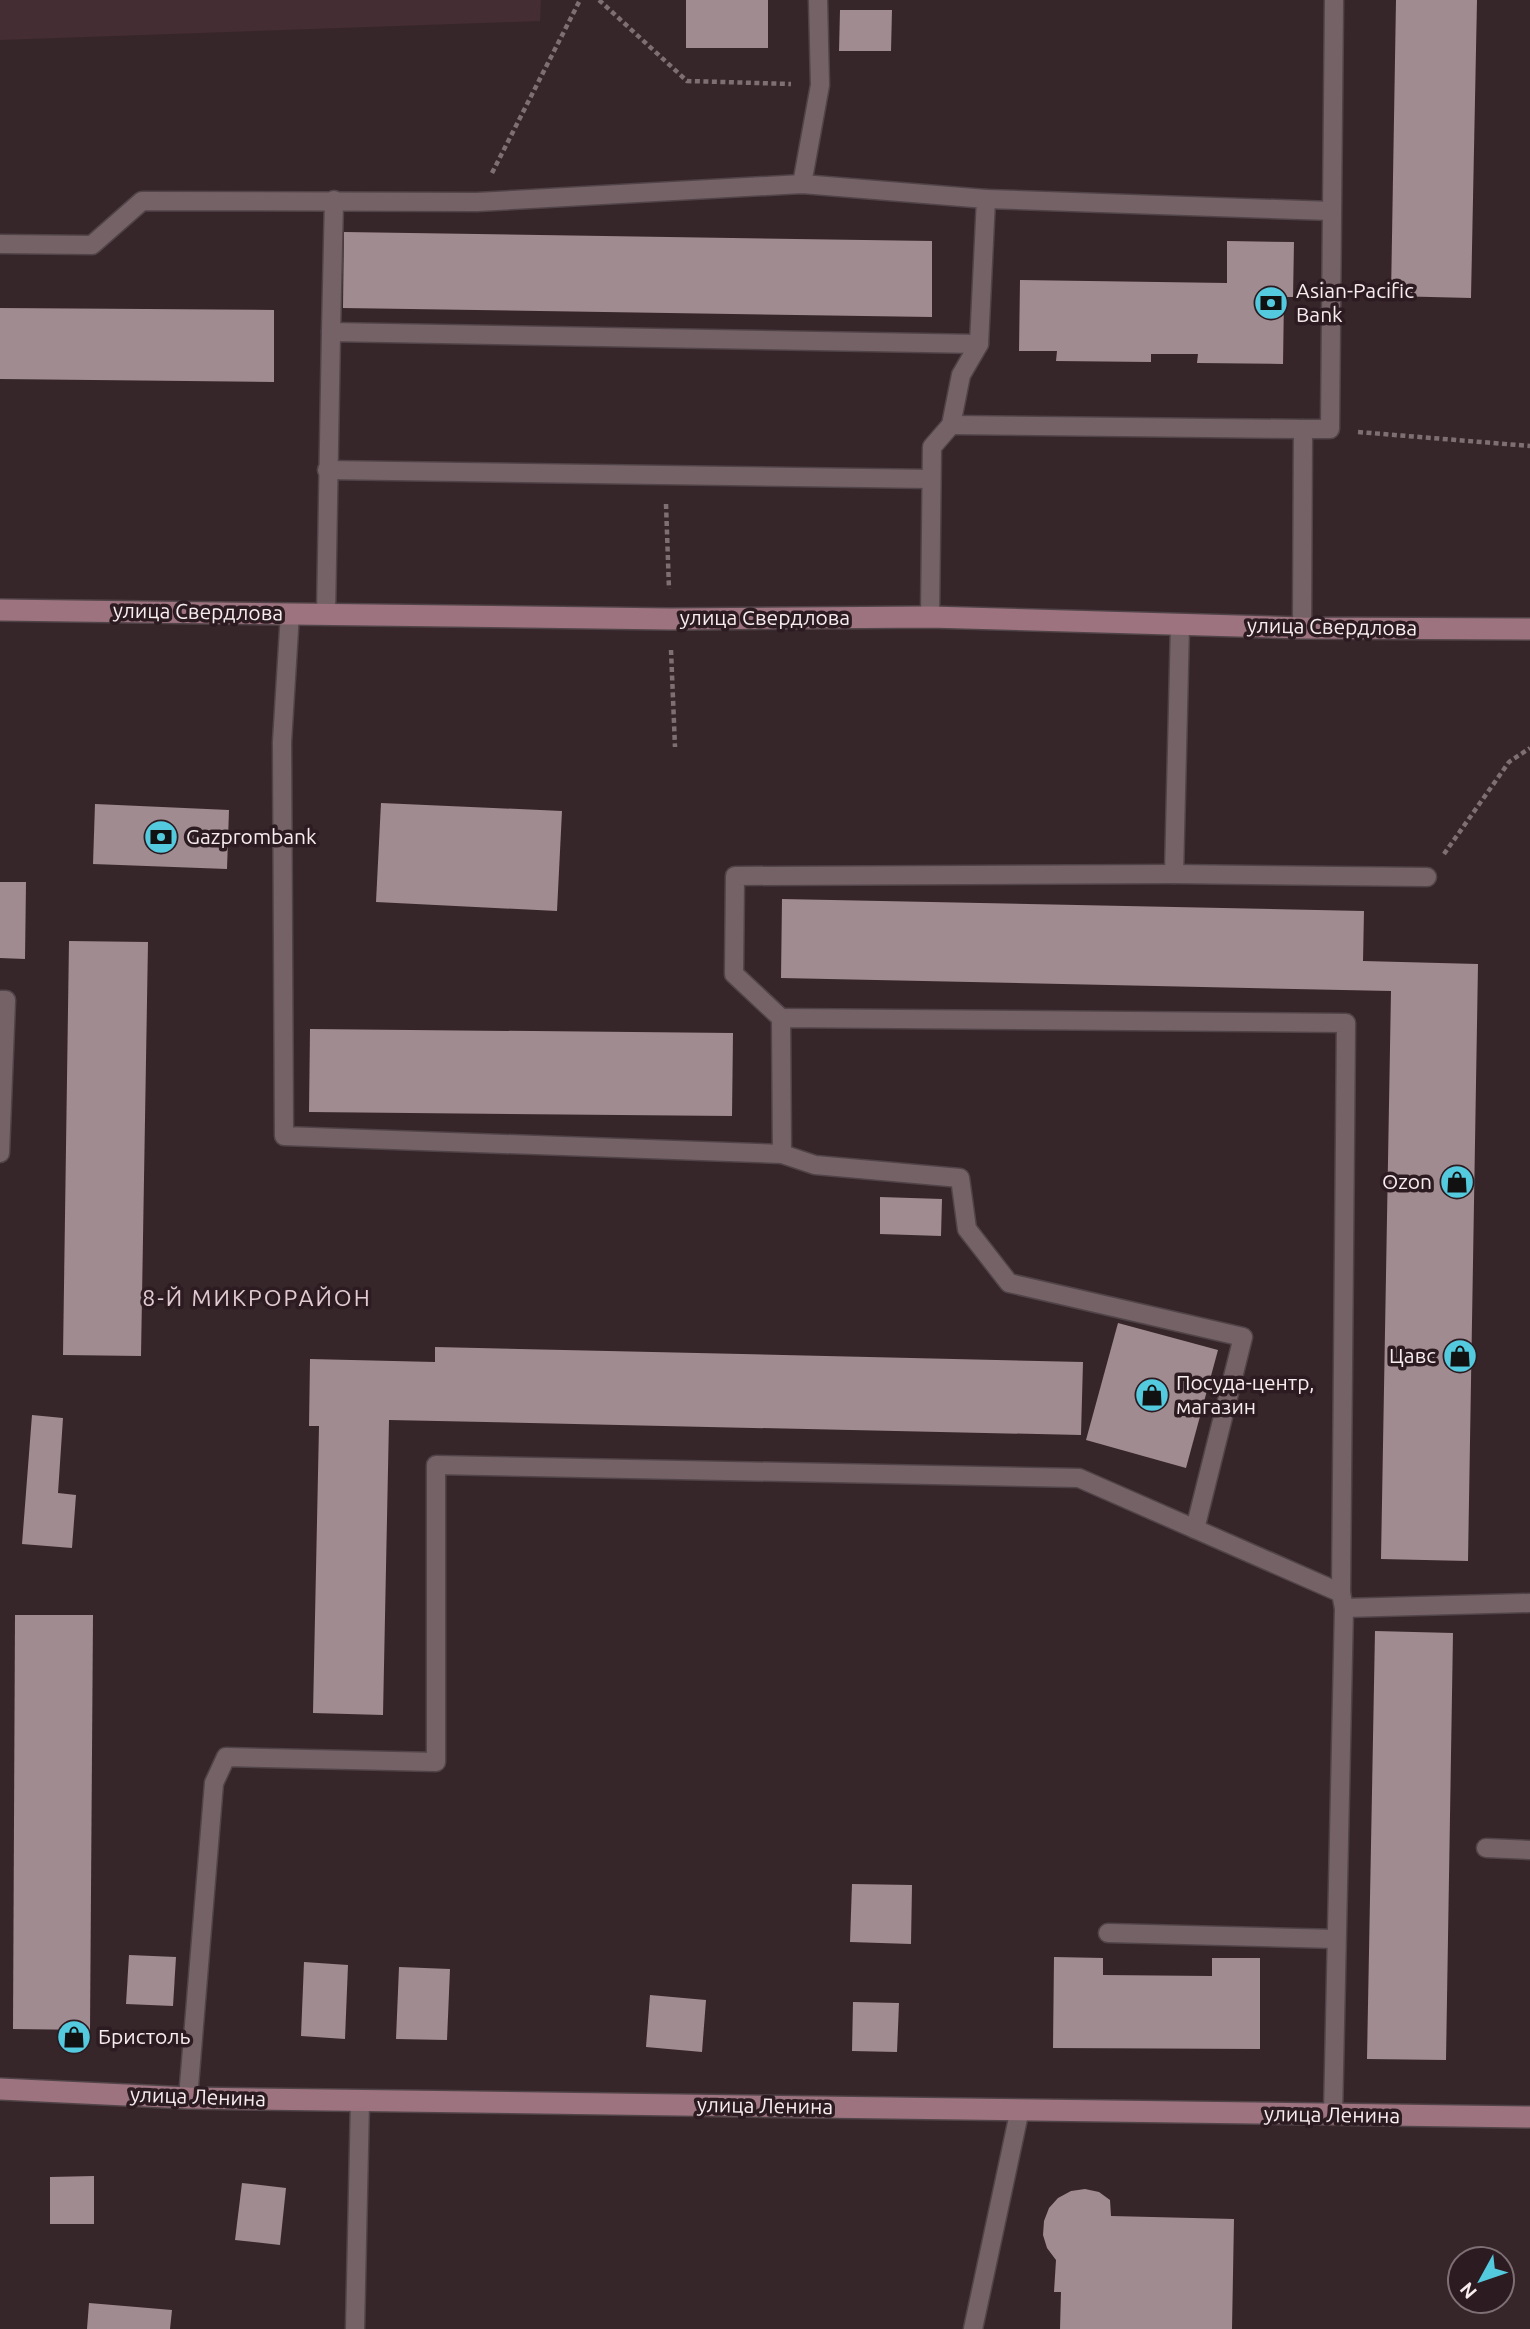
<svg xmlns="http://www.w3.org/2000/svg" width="1530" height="2329" viewBox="0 0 1530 2329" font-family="Ubuntu,sans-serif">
	<rect width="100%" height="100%" fill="#36262a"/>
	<polygon fill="#452d34" points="0,0 541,0 540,21 0,40"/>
	<g fill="#a08b90">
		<rect x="686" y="0" width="82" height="48"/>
		<polygon points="1396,0 1477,0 1471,298 1391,296"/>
		<polygon points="840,10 892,10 891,51 839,51"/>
		<polygon points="344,232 932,241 932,317 343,308"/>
		<polygon points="1227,241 1294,242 1293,297 1284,297 1283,364 1197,363 1198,354 1151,354 1151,362 1056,361 1057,351 1019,351 1020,280 1227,283"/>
		<polygon points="0,308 274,310 274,382 0,379"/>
		<polygon points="381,803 562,811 557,911 376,902"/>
		<polygon points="95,804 229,810 227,869 93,864"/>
		<polygon points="0,882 26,882 25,959 0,958"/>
		<polygon points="782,899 1364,911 1363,961 1478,964 1468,1561 1381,1559 1391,991 781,978"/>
		<polygon points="69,941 148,942 141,1356 63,1355"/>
		<polygon points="310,1029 733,1033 732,1116 309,1112"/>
		<polygon points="880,1197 942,1199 941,1236 880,1234"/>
		<polygon points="1118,1323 1218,1350 1186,1468 1086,1440"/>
		<polygon points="435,1347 1083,1362 1081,1435 389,1420 383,1715 313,1713 319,1426 309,1426 310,1359 435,1362"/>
		<polygon points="32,1415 63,1418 58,1493 76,1495 72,1548 22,1544"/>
		<polygon points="15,1615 93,1615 90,2030 13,2029"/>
		<polygon points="1375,1631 1453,1633 1446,2060 1367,2059"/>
		<polygon points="852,1884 912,1885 911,1944 850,1942"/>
		<polygon points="129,1955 176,1957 173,2006 126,2004"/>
		<polygon points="1054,1957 1103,1958 1103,1975 1212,1976 1212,1958 1260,1958 1260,2049 1053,2048"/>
		<polygon points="304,1962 348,1965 345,2039 301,2036"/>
		<polygon points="399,1967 450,1969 447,2040 396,2039"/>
		<polygon points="650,1995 706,2000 702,2052 646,2047"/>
		<polygon points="853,2002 899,2003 897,2052 852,2051"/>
		<polygon points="94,2176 94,2224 50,2224 50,2177"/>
		<polygon points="242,2183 286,2188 280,2245 235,2240"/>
		<polygon points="1085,2189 1099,2192 1110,2200 1111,2216 1234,2219 1232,2329 1060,2329 1061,2292 1054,2292 1056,2260 1047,2248 1043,2235 1044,2221 1049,2208 1058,2198 1071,2191"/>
		<polygon points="89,2303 172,2310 170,2329 87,2329"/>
	</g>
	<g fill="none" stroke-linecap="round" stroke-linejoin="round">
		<g stroke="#514448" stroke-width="21">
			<g id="lane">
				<polyline points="802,184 820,85 818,0"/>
				<polyline points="986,199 1331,211"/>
				<polyline points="0,244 92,245 142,201 477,202 802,184 986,199 979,344 331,332 326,614"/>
				<polyline points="331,332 334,200"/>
				<polyline points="951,425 1303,429"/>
				<polyline points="327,470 931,479"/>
				<polyline points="290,613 282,742 284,1136 782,1154 781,1018 1346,1023 1341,1593 1344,1608 1333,2115"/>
				<polyline points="930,617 932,447 951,425 961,375 979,344"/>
				<polyline points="1302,628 1303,429 1330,429 1334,0"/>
				<polyline points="1174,874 1180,625"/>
				<polyline points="0,1000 6,1000 0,1153"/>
				<polyline points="781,1018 734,974 735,876 1174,874 1427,877"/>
				<polyline points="782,1154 815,1165 960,1178 967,1229 1009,1283 1243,1337 1195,1529"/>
				<polyline points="1344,1608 1530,1603"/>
				<polyline points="1486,1848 1530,1850"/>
				<polyline points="1108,1933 1336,1939"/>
				<polyline points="188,2098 214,1783 226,1757 436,1762 436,1465 1079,1478 1341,1593"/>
				<polyline points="355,2329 360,2101"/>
				<polyline points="973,2329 1020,2109"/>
			</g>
		</g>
		<g stroke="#514448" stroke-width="24">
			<g id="secondary">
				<polyline points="0,610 670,619 930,617 1302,628 1530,629"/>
				<polyline points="0,2089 188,2098 1530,2117"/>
			</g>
		</g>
		<g stroke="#7e6f73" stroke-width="4.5" stroke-dasharray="5 3.5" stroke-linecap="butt">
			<polyline points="599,0 687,81 791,84"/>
			<polyline points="492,173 580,0"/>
			<polyline points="1358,432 1530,446"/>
			<polyline points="666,504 669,589"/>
			<polyline points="671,650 675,747"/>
			<polyline points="1444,854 1509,762 1530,748"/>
		</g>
		<use href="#lane" stroke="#756267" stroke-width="18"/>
		<use href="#secondary" stroke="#9c737f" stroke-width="21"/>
	</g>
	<defs>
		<g id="bank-disc" transform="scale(1.75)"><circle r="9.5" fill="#54cade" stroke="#2c1c21"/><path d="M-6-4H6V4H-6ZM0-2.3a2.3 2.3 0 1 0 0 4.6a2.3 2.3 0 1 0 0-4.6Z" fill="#111"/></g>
		<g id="shop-disc" transform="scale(1.75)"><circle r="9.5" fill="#54cade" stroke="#2c1c21"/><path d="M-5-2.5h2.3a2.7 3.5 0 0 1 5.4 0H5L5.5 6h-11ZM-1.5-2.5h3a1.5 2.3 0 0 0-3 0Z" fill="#111"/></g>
	</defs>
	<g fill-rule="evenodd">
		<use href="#bank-disc" x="1271" y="303"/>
		<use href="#bank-disc" x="161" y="837"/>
		<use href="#shop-disc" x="1457" y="1182"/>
		<use href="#shop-disc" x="1460" y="1356"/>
		<use href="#shop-disc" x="1152" y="1395"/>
		<use href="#shop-disc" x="74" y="2037"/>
	</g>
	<g text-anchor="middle" stroke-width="7" stroke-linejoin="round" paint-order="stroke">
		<g font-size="21" fill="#f7ecee" stroke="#2c1c21" text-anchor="start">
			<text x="1296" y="298">Asian-Pacific<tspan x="1296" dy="24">Bank</tspan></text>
			<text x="186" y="844">Gazprombank</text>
			<text x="1432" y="1189" text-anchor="end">Ozon</text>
			<text x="1436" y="1363" text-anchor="end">Цавс</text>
			<text x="1176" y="1390">Посуда-центр,<tspan x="1176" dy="24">магазин</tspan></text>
			<text x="98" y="2044">Бристоль</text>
		</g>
		<g font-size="21" fill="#f7ecee" stroke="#2c1c21">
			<text transform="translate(198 612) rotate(1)" y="7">улица Свердлова</text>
			<text x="765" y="625">улица Свердлова</text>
			<text transform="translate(1332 627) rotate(1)" y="7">улица Свердлова</text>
			<text transform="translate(198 2097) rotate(2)" y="7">улица Ленина</text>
			<text transform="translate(765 2106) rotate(1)" y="7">улица Ленина</text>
			<text transform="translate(1332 2115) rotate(1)" y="7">улица Ленина</text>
		</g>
		<g font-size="23" letter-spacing="2" fill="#e1cbd1" stroke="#2c1c21">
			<text x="257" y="1306">8-Й МИКРОРАЙОН</text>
		</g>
	</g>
	<g transform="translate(1481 2280) rotate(230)"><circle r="33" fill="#2c1c21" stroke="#7d6f73" stroke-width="2"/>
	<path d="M0-5L12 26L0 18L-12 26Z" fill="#54cade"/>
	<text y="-10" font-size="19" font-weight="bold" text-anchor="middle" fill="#f7ecee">N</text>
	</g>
</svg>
